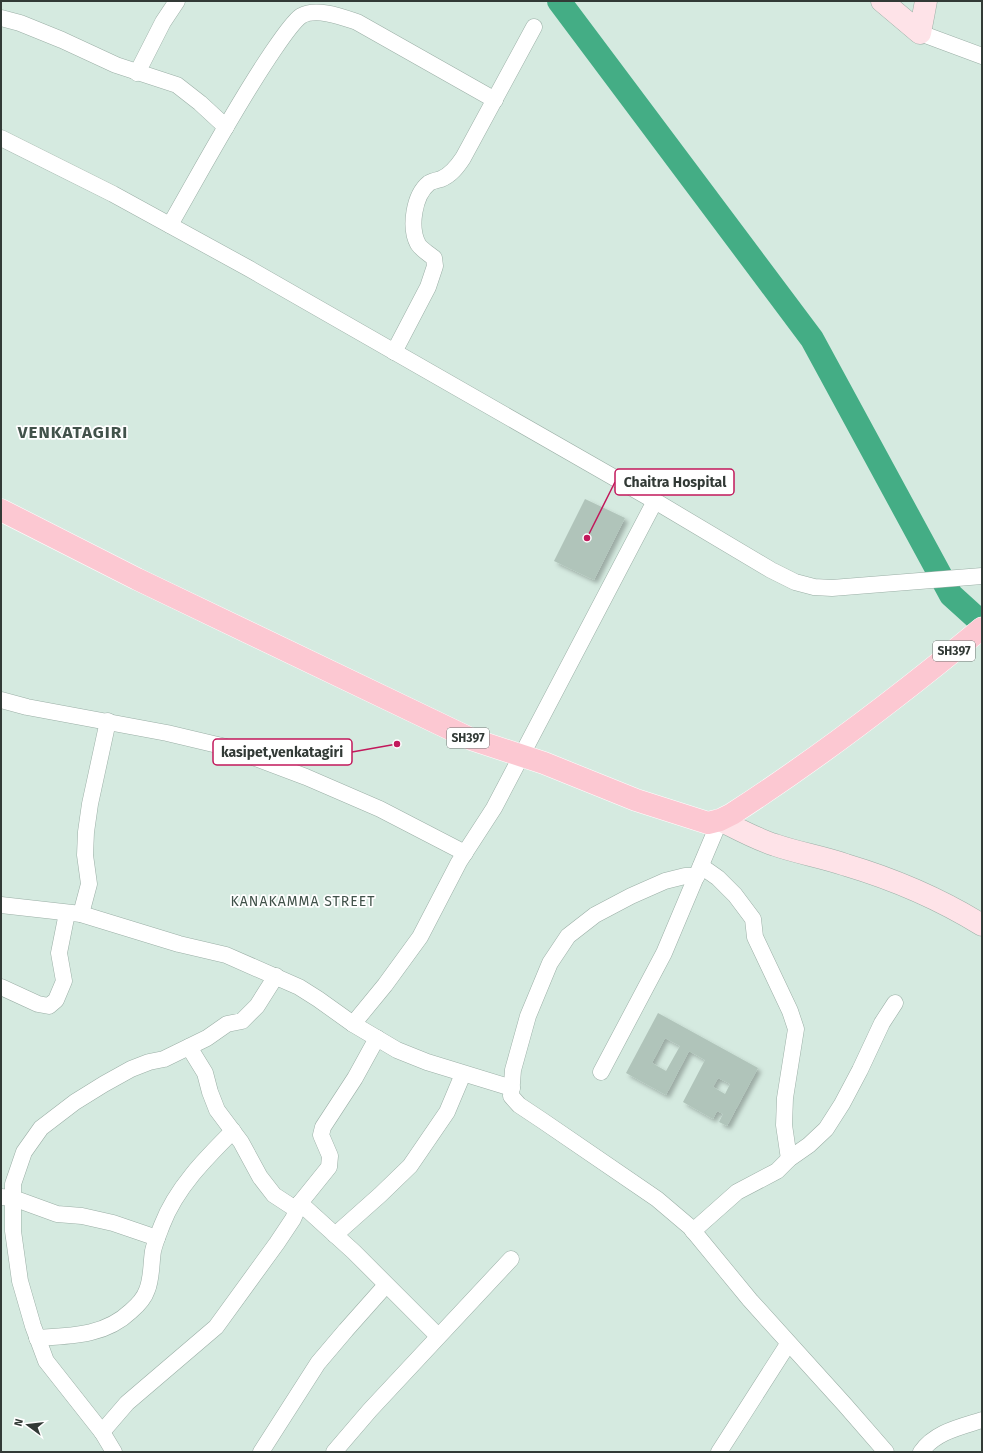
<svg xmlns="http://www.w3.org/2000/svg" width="983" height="1453" viewBox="0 0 983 1453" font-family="'Fira Sans',sans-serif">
	<defs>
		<filter id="shadow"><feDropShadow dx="3.5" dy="3.5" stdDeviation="2" flood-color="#0004"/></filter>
	</defs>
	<rect width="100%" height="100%" fill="#d5eae0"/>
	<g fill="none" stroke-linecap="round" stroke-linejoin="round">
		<polyline stroke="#44ad85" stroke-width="24" points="559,1 812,339 951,595 982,623"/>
	</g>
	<g fill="#b0c4ba" fill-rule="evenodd" filter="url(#shadow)">
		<polygon points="585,499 625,518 594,580 554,561"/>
		<path d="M 658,1013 L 758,1068 L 727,1126 L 719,1122 L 723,1114 L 717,1111 L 713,1119 L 683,1102 L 705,1060 L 689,1051 L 666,1095 L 626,1073 ZM 665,1038 L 680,1046 L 666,1071 L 652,1063 ZM 718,1078 L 730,1084 L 725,1094 L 713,1087 Z"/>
	</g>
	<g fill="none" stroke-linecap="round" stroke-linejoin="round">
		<g stroke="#9bafa6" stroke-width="17">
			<g id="street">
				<polyline points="1,18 20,23 62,40 116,65 177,85 200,103 226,127"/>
				<polyline points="920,33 982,56"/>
				<polyline points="137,73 163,22 177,1"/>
				<polyline points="1,138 113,194 248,268 655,501 771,570 795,582 814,587 832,588 982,576"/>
				<path d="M 170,225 C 202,169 233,111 269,57 C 276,47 291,23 301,16 C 316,7 342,17 357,22 L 495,100"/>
				<path d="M 394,352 L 428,287 L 435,266 L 434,258 C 429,254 421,249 418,244 C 409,227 414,195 429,183 C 432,181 437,180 441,179 C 451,175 457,167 463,158 L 534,27"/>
				<polyline points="1,700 27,707 167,733 226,747 306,777 380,809 465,853"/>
				<polyline points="701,866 718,878 735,895 753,919 755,937 790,1011 796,1029 785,1098 784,1125 789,1159"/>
				<polyline points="697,876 685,876 665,881 631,896 595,915 568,936 550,963 528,1016 513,1070 511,1096 519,1105 543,1121 657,1199 690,1227 750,1300 845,1405 886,1452"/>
				<polyline points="1,905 81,914 179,944 226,955 299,987 318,999 353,1024 397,1050 427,1062 512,1088"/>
				<polyline points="81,914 89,884 85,855 86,832 90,804 108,721"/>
				<polyline points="1,987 38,1004 49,1006 56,1000 64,981 59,953 67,913"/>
				<polyline points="353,1024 385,985 420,937 459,862 494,808 655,501"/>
				<polyline points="189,1047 205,1073 210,1092 217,1110 241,1142 260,1177 274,1195 297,1210"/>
				<polyline points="601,1072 664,953 720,820"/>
				<polyline points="1,1197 13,1198 57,1214 82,1216 113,1223 157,1238"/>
				<polyline points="300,1203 354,1252 438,1336"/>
				<polyline points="693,1231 737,1192 777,1171 789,1159 809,1145 826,1129 842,1104 860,1070 882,1023 895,1003"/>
				<polyline points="335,1235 380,1195 410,1166 447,1112 463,1074"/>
				<path d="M 37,1338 C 71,1336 105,1336 131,1311 C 138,1305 144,1299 147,1290 C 152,1278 151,1263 153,1251 C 155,1242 159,1233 162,1225 C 176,1188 206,1158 233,1131"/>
				<polyline points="102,1432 127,1403 216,1327 277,1243 293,1219 300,1203 329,1167 330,1156 321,1135 323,1127 355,1078 377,1038"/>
				<polyline points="114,1452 102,1432 46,1361 33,1326 20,1281 13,1231 13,1184 24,1152 41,1128 75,1102 104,1084 131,1069 149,1062 164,1059 207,1038 227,1024 242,1021 257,1006 276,976"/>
				<polyline points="261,1452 318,1363 346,1330 386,1285"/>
				<polyline points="334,1452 370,1410 511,1259"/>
				<polyline points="719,1452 788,1344"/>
				<path d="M 921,1452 C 935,1432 960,1427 982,1420"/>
			</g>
		</g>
		<g stroke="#9bafa6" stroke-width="23">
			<g id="secondary">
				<polyline points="882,1 920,33 926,1"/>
				<path d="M 720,820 C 738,829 756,839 775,845 C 798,853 823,857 846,865 C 893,879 940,899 982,925"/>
			</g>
		</g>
		<g stroke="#fff" stroke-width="23">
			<path id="primary" d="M 1,510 L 137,579 L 471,739 L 544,763 L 636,800 L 708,823 L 720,820 L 732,814 C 820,757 901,695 982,628"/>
		</g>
		<use href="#street" stroke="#fff" stroke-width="16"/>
		<use href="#secondary" stroke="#fee3e8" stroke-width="22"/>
		<use href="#primary" stroke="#fcc8d2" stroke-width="22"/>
	</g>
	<g text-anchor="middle" stroke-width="3.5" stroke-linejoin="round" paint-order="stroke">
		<g fill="#fff" stroke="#707572" stroke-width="1">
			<rect x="933" y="641" width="42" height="20" rx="3"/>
			<rect x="447" y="728" width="42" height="20" rx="3"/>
		</g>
		<g font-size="12" font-weight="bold" fill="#323a36">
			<text x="954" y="655">SH397</text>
			<text x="468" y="742">SH397</text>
		</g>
		<g font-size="14" letter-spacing="1" fill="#41524a" stroke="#fff">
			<text x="303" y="906">KANAKAMMA STREET</text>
		</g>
		<g font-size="17" font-weight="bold" letter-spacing="1" fill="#41524a" stroke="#fff">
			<text x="73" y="438">VENKATAGIRI</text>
		</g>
	</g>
	<path fill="none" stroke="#c2185b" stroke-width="1.5" d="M587 538L615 482M397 744L352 752"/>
	<g fill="#c2185b" stroke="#fff" stroke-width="1.5">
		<circle cx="587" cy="538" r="4"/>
		<circle cx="397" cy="744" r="4"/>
	</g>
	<g fill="#fff" stroke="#c2185b" stroke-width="1.5">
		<rect x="615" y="469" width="119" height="26" rx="4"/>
		<rect x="213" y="739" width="139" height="26" rx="4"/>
	</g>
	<g font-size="14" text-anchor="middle" font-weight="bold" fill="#323a36">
		<text x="675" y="487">Chaitra Hospital</text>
		<text x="282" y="757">kasipet,venkatagiri</text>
	</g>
	<rect width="983" height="1453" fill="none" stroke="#323a36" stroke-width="4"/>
	<g transform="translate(28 1425) rotate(285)" stroke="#ffffff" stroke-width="3" paint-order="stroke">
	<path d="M0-3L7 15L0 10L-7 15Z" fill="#323a36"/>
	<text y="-6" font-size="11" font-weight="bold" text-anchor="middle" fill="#323a36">N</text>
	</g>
</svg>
